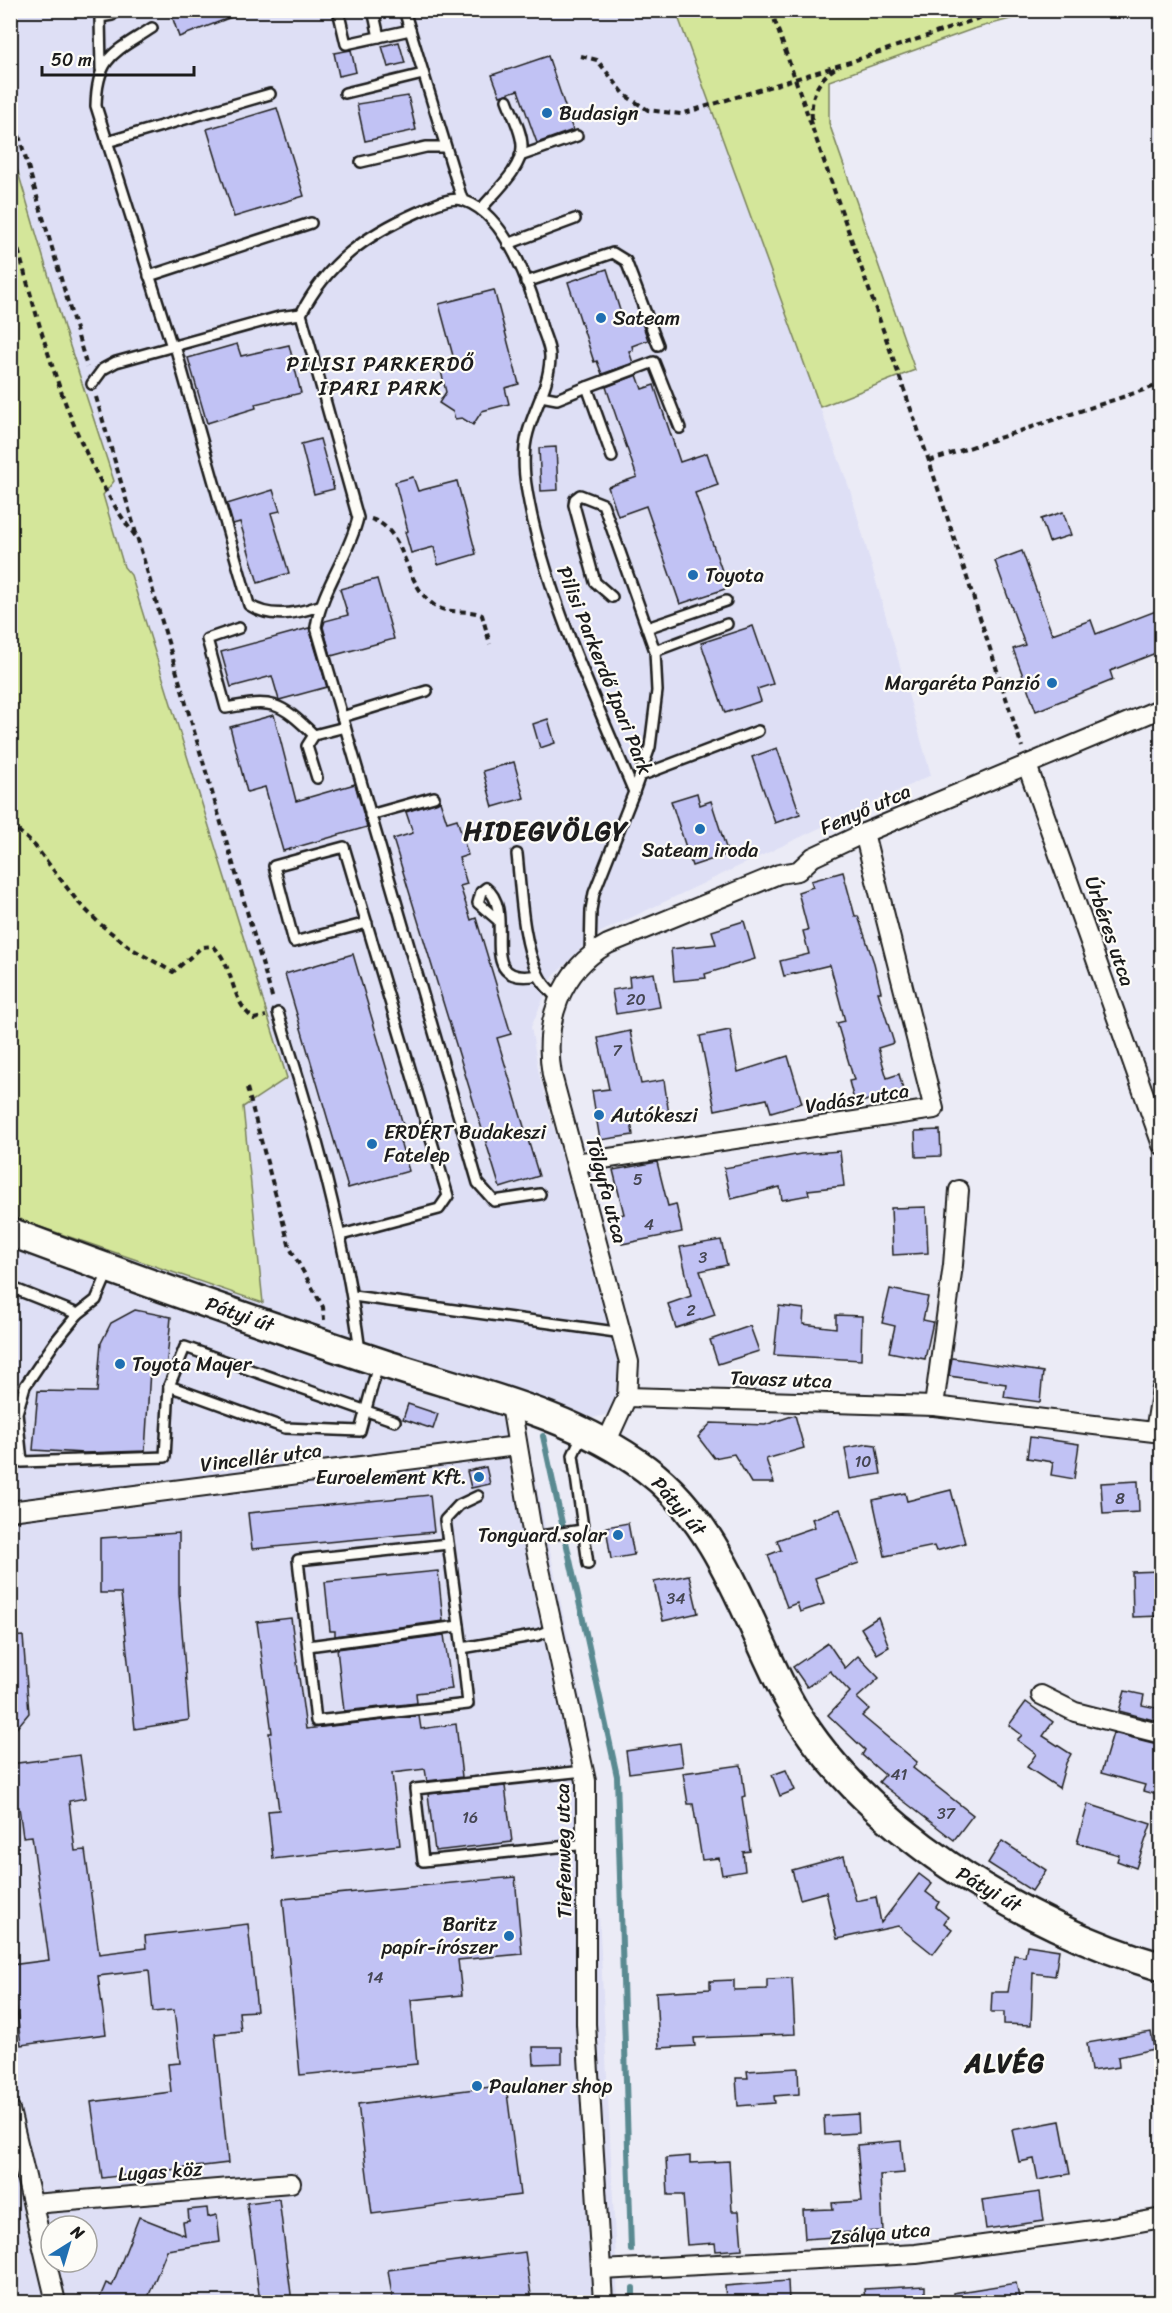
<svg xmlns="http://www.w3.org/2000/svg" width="1172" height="2313" viewBox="0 0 1172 2313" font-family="Sriracha,sans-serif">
	<rect width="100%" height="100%" fill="#ebebf6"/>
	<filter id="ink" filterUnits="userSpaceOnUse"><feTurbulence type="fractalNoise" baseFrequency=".0167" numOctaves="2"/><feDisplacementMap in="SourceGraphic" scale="12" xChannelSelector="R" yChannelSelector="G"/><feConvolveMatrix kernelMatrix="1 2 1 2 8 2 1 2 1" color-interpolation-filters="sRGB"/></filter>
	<g filter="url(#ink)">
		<path fill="#dedff5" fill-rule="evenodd" d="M 11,11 L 676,11 L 850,490 L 931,775 L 601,932 L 589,940 L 553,977 L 531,1027 L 539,1074 L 621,1369 L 618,1396 L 611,1410 L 605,1415 L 593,1418 L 517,1391 L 591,1749 L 618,2302 L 11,2302 L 11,1217 L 262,1303 L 243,1107 L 131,575 L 124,567 L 103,495 L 114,481 L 65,331 L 11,145 ZM 51,2226 L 87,2226 L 87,2262 L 51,2262 Z"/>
		<g fill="#d4e69a" stroke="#78815b" stroke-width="1.5">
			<polygon points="676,11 1040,11 973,29 829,81 829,123 915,370 820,407"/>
			<polygon points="10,145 65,331 114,481 103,495 124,567 131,575 287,1078 243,1107 263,1303 11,1217"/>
		</g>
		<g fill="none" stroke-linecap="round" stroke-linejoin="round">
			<g stroke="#5a8a91" stroke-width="6">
				<polyline points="543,1436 617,1776 631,2250"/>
				<polyline points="633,2288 633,2302"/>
			</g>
		</g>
		<g fill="#c1c2f4" stroke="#1c1c1c" stroke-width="1.5">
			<polygon points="170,10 245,10 245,12 179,37"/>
			<polygon points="399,42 405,63 388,67 382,46"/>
			<polygon points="351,50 356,72 339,76 334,53"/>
			<polygon points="548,56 573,130 537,143 518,90 500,96 492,75"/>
			<polygon points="408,96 416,130 365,141 357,104"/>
			<polygon points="277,108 304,196 234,217 207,129"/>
			<polygon points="607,269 623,320 639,315 648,340 632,346 633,350 629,351 633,363 602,374 597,361 594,362 568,282"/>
			<polygon points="494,290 519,384 505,388 509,404 482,411 473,425 462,418 455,419 453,412 439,403 446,392 441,371 456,367 439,304"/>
			<polygon points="237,344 241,356 289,345 301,393 255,404 256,408 207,423 188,358"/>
			<polygon points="637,375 642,389 654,385 680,462 707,453 718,485 695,493 728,588 680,604 646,506 618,516 608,487 637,477 606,387"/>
			<polygon points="320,439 334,489 314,494 301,444"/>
			<polygon points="556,447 558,490 541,491 539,448"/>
			<polygon points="413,477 418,491 457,481 476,554 438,565 434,547 411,553 405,532 408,531 395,482"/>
			<polygon points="273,490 280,511 271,513 289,573 258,583 240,522 233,524 227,504"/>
			<polygon points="1063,512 1071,535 1049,542 1041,519"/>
			<polygon points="1022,551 1052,634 1091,620 1096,634 1161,609 1161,651 1110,671 1113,680 1036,711 1013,649 1025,645 995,561"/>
			<polygon points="377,579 394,639 331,656 323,627 325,621 348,615 340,589"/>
			<polygon points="753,626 773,684 757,689 761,701 725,713 701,643"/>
			<polygon points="309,628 327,687 279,700 272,676 231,687 221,652"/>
			<polygon points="274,715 296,801 355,784 367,827 283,851 265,787 247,792 230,727"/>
			<polygon points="548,719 555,743 540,748 533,724"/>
			<polygon points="777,748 800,814 775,823 752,757"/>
			<polygon points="514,762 524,798 493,807 483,771"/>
			<polygon points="697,793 700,805 711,801 728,854 692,866 671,801"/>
			<polygon points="440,801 447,822 457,819 468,855 459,858 467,884 460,886 471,920 476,918 511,1034 497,1038 539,1176 500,1188 393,839 413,833 406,812"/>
			<polygon points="843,872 855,916 858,916 874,963 881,992 878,992 894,1043 878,1048 887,1078 899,1074 905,1097 880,1104 878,1097 855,1104 849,1081 854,1080 837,1023 845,1021 830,965 784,976 780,961 809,954 803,931 808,930 798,892 813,887 811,881"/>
			<polygon points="744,921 755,959 705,974 706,978 674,981 671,949 716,944 712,931"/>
			<polygon points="353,954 404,1128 397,1131 409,1171 348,1188 285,974"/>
			<polygon points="654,973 660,1007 616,1014 612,990 630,987 629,977"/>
			<polygon points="730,1030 738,1072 788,1056 802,1103 771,1112 767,1099 715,1110 700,1036"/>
			<polygon points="630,1031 641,1084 664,1080 669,1115 631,1121 633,1135 600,1140 592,1091 609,1089 598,1038"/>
			<polygon points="940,1130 941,1156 916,1157 915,1131"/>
			<polygon points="840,1151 844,1186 808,1190 809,1195 782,1200 780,1187 731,1199 724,1168 801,1154"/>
			<polygon points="657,1162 668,1206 676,1204 682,1232 622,1244 616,1216 624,1214 613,1170"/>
			<polygon points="926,1207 928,1253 893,1255 891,1208"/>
			<polygon points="721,1240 727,1265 700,1271 715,1315 676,1328 668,1304 691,1296 680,1247"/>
			<polygon points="890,1289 928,1297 923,1320 933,1322 925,1359 889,1352 895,1326 882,1323"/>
			<polygon points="779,1306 804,1309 803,1324 836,1328 836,1315 862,1316 861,1360 774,1355"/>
			<polygon points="135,1310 171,1317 166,1370 150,1370 145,1451 84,1453 33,1450 38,1391 97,1392 101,1343 111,1323"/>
			<polygon points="750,1326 759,1351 718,1364 710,1340"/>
			<polygon points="952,1358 1043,1372 1040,1402 1004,1397 1006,1384 949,1376"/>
			<polygon points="408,1404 438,1414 433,1429 403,1419"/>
			<polygon points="795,1415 804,1448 766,1459 774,1483 751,1483 734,1454 714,1458 698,1437 711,1423 765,1425"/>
			<polygon points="1030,1437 1079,1444 1074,1479 1051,1475 1053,1462 1027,1458"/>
			<polygon points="868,1444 876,1445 881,1474 850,1479 845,1448"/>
			<polygon points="486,1467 490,1484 471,1488 467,1471"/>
			<polygon points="1138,1481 1139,1512 1103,1514 1101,1483"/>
			<polygon points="951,1490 965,1543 936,1551 934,1546 885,1556 873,1500 905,1493 907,1501"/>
			<polygon points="430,1495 434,1532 252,1549 248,1513"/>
			<polygon points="840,1509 859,1563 815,1578 824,1604 800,1612 797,1603 787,1607 768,1555 781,1550 777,1540 815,1527 812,1519"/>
			<polygon points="628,1523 634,1555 611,1559 606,1527"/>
			<polygon points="179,1533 179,1593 189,1720 135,1729 121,1593 100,1593 100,1538"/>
			<polygon points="438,1571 443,1621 335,1636 335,1631 330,1631 325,1582"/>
			<polygon points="1161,1571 1161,1616 1133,1617 1132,1572"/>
			<polygon points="689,1575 698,1613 663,1621 654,1582"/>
			<polygon points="878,1617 889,1647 877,1654 861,1628"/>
			<polygon points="291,1618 306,1729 419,1716 421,1729 456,1724 462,1777 427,1781 425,1769 392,1773 400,1845 273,1859 268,1811 279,1810 269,1733 272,1733 257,1622"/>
			<polygon points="444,1635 452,1689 416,1693 417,1703 344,1711 337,1649"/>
			<polygon points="23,1636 29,1713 10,1736 10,1637"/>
			<polygon points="828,1643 845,1668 858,1656 879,1678 857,1698 869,1709 862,1716 917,1762 913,1768 973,1815 954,1840 879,1782 885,1775 862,1755 865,1750 828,1715 850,1692 830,1671 807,1687 793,1667"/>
			<polygon points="1125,1691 1144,1695 1142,1705 1161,1709 1161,1722 1119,1711"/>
			<polygon points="1026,1702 1053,1722 1043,1736 1071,1754 1066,1763 1059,1788 1027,1767 1036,1754 1017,1740 1022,1735 1009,1725"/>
			<polygon points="1113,1733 1161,1745 1161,1796 1143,1791 1145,1785 1101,1773"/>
			<polygon points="680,1743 683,1766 629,1773 626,1751"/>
			<polygon points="80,1755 86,1798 69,1801 75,1851 85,1850 99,1954 146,1948 145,1936 248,1924 257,2011 239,2012 241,2031 215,2034 228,2163 102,2178 91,2102 171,2092 168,2064 180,2063 174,2010 153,2012 149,1970 98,1976 106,2034 21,2045 11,1965 49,1960 32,1836 23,1837 19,1807 10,1808 10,1764"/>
			<polygon points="741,1765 745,1796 742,1797 750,1851 743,1852 745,1871 722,1875 719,1858 702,1860 693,1804 688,1804 683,1773"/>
			<polygon points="786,1770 795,1790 780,1796 772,1775"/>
			<polygon points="505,1786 512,1842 435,1851 428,1794"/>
			<polygon points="1088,1804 1151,1824 1136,1868 1117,1861 1119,1855 1077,1843"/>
			<polygon points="1002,1841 1046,1870 1032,1891 988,1863"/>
			<polygon points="844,1856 856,1901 876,1897 881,1923 919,1874 932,1884 926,1892 939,1902 936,1907 948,1917 944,1923 952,1929 933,1954 898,1926 837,1939 826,1892 800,1899 792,1870"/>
			<polygon points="515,1877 522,1954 458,1960 462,1995 411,2000 417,2064 300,2075 283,1899"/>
			<polygon points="1027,1945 1059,1950 1055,1976 1033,1973 1031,2025 1004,2024 1004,2012 991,2012 992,1992 1008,1992 1014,1955 1025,1957"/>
			<polygon points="792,1978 795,2034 694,2038 695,2046 659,2048 656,1992 710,1989 710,1981 734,1980 734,1990 767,1989 767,1979"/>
			<polygon points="1151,2032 1154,2049 1118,2057 1119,2067 1091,2071 1087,2043"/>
			<polygon points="533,2047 562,2047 562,2063 534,2064"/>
			<polygon points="798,2068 799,2094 774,2096 775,2103 738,2106 736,2078 748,2078 747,2071"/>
			<polygon points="506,2085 520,2195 372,2214 358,2104"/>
			<polygon points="858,2114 859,2133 825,2135 824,2116"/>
			<polygon points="1060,2121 1070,2174 1038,2180 1034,2159 1019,2162 1012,2130"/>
			<polygon points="901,2141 904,2173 880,2175 883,2231 836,2233 833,2237 805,2239 803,2210 833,2209 832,2203 862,2201 857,2145"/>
			<polygon points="690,2156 690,2163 729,2161 732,2211 739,2211 742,2249 716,2251 715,2243 687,2245 683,2195 668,2195 666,2158"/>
			<polygon points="1040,2192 1044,2221 986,2229 982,2200"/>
			<polygon points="279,2199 292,2302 260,2302 247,2203"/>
			<polygon points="207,2208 208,2217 217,2215 220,2242 167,2250 147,2300 152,2302 98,2302 106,2283 112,2286 139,2217 185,2235 183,2222 189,2221 188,2210"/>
			<polygon points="525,2252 532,2302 393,2302 388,2270"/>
			<polygon points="788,2281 789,2302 726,2302 725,2286"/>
			<polygon points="1016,2283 1020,2302 953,2302 953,2293"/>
			<polygon points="925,2286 925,2302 865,2302 864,2289"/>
		</g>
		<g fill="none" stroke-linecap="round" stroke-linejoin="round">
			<g stroke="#1c1c1c" stroke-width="14">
				<g id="lane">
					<polyline points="338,10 346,44 410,30"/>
					<polyline points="373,10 379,37"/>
					<polyline points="404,10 462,199"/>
					<path d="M 152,28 C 114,53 97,56 96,106 L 172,347"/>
					<polyline points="101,69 100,17 112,15"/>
					<polyline points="345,93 423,74"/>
					<polyline points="107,142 270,94"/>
					<polyline points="520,156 577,136"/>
					<polyline points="361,162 426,147 444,147"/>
					<path d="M 481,209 C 494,193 523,168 522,146 C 522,132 512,114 507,100"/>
					<polyline points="508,244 575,219"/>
					<polyline points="149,276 311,223"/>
					<polyline points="526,282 613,253 626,261 658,345"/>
					<path d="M 175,346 L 249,605 C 270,619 296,614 319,606"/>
					<polyline points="92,384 103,369 116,362 279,317 301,314"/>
					<polyline points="587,387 654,362 680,428"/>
					<polyline points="541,396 557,399 587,387 612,457"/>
					<polyline points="612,597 595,582 574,505 575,499 580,495 603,504 655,651 657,691 650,747 634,792"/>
					<path d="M 239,628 L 207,639 L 226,708 C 272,699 279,701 314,735 L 345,727"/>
					<polyline points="647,628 726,601"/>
					<polyline points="655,651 727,624"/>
					<polyline points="342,717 427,691"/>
					<polyline points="314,735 307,746 317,778"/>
					<polyline points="640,776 758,731"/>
					<polyline points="370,815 434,797"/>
					<path d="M 517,854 C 521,890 522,941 538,974 C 542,984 552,992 558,1000"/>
					<path d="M 499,921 L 478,903 L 481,892 L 486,888 C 519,913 471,988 538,975"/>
					<path d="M 278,1013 C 314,1125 345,1234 360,1351"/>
					<path d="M 540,1194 L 494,1201 L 478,1183 L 316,627 C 322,588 349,556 358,518 L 301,314 C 327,263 366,235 418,212 C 430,207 451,195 465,201 C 507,216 531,288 542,328 C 545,337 551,349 550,359 C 549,385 535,407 528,432 C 520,460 526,489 532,517 C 554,613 596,701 634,792 L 594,893 L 591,910 L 590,955"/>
					<polyline points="341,1235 439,1209 448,1196 344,847 274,866 294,942 367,923"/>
					<polyline points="109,1270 96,1300 78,1314 55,1342 25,1386 17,1413 22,1462 165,1457 169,1386 185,1347 395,1421"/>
					<polyline points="10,1287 78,1314"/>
					<polyline points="353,1296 623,1333"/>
					<polyline points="169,1386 285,1428 360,1431 378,1365"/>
					<polyline points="582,1435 573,1455 588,1564"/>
					<polyline points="478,1496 459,1505 445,1520 462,1648 538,1635 553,1629"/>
					<polyline points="533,1537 583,1530"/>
					<polyline points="448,1544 298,1560 316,1721 468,1704 462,1648"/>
					<polyline points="308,1646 459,1626"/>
					<polyline points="584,1771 415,1789 423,1861 587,1844"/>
				</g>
			</g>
			<g stroke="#1c1c1c" stroke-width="22">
				<g id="street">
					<polyline points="1027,765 1162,1145"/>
					<polyline points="576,1163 934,1109 864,833"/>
					<polyline points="627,1397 934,1406 1162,1433"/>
					<polyline points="511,1405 533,1537 586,1781 586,2024 603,2302"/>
					<polyline points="934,1406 953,1265 959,1190"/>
					<polyline points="1155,1432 1162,1388"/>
					<path d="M 606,1443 L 627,1397 L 629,1362 L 552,1075 C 543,1023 560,970 608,944 L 779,874 L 798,871 L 813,857 L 864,833 L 1162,708"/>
					<polyline points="10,1511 517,1446"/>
					<polyline points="1041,1695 1075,1712 1162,1734"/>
					<polyline points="10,2110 56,2302"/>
					<polyline points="33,2204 291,2183"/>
					<polyline points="601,2270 916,2254 1101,2229 1162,2218"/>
				</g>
			</g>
			<g stroke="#1c1c1c" stroke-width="32">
				<path id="secondary" d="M 10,1232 C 133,1278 257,1322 382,1363 C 470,1392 570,1412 646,1469 C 720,1524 746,1619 787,1697 C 855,1825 1026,1928 1162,1967"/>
			</g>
			<g stroke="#1c1c1c" stroke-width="4" stroke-dasharray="6 4.5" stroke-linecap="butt">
				<polyline points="771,10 929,461 1022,747"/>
				<polyline points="581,56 597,60 626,96 648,110 681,114 853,61 1003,10"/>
				<polyline points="10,105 87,367"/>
				<path d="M 812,119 C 810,97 817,79 837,67"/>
				<path d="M 10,220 C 40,327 68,447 136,537"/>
				<polyline points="96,397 273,1000"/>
				<polyline points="929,461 1162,384"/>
				<path d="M 371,519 C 405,529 403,577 429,601 C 447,618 465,607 482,615 L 490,644"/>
				<path d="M 10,823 L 35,846 L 78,902 L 100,924 L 132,949 L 173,972 L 202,947 L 213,946 C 235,966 229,1000 254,1019 L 266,1016"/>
				<polyline points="247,1088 290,1248 323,1307 324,1320"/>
			</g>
			<use href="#lane" stroke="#fdfcf7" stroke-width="9"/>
			<use href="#street" stroke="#fdfcf7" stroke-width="18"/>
			<use href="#secondary" stroke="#fdfcf7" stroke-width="27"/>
		</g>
	</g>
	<g fill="#1f6fb2" stroke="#fdfcf7" stroke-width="2">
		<circle cx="547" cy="113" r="6"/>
		<circle cx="601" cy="318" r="6"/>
		<circle cx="693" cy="575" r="6"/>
		<circle cx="1052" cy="683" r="6"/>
		<circle cx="700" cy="829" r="6"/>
		<circle cx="599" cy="1115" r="6"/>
		<circle cx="372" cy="1144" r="6"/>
		<circle cx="120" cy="1364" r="6"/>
		<circle cx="479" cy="1477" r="6"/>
		<circle cx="618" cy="1535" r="6"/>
		<circle cx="509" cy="1936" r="6"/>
		<circle cx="477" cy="2086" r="6"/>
	</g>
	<g text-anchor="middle" stroke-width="4.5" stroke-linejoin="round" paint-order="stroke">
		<g font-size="16" fill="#454652">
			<text x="636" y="1005">20</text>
			<text x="617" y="1056">7</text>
			<text x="638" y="1185">5</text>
			<text x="649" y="1230">4</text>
			<text x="703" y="1263">3</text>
			<text x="691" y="1316">2</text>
			<text x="863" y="1467">10</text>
			<text x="1120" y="1504">8</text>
			<text x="676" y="1604">34</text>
			<text x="899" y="1780">41</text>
			<text x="946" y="1819">37</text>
			<text x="470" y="1823">16</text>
			<text x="375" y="1983">14</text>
		</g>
		<g font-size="20" fill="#1c1c1c" stroke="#fdfcf7" text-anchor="start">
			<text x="559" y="120">Budasign</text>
			<text x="613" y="325">Sateam</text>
			<text x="705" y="582">Toyota</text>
			<text x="1040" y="690" text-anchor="end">Margaréta Panzió</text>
			<text x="700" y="857" text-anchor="middle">Sateam iroda</text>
			<text x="611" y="1122">Autókeszi</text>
			<text x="384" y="1139">ERDÉRT Budakeszi<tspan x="384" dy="23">Fatelep</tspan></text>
			<text x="132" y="1371">Toyota Mayer</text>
			<text x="467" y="1484" text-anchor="end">Euroelement Kft.</text>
			<text x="606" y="1542" text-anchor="end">Tonguard solar</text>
			<text x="497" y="1931" text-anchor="end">Baritz<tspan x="497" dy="23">papír-írószer</tspan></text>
			<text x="489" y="2093">Paulaner shop</text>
		</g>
		<g font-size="20" fill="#1c1c1c" stroke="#fdfcf7">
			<text transform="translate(605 670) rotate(68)" y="7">Pilisi Parkerdő Ipari Park</text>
			<text transform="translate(865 809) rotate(-24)" y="7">Fenyő utca</text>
			<text transform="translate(1110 931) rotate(71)" y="7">Úrbéres utca</text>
			<text transform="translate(857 1098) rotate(-9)" y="7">Vadász utca</text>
			<text transform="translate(607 1190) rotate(75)" y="7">Tölgyfa utca</text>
			<text transform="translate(240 1314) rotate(19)" y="7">Pátyi út</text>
			<text transform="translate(781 1379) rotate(2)" y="7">Tavasz utca</text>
			<text transform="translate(261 1457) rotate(-7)" y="7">Vincellér utca</text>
			<text transform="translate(679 1506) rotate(49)" y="7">Pátyi út</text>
			<text transform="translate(563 1851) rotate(-91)" y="7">Tiefenweg utca</text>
			<text transform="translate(989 1889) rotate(30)" y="7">Pátyi út</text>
			<text transform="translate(160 2171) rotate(-4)" y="7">Lugas köz</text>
			<text transform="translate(880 2233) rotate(-5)" y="7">Zsálya utca</text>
		</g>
		<g font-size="21" letter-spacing="1.5" fill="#1c1c1c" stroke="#fdfcf7">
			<text x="381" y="371">PILISI PARKERDŐ<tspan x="381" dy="24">IPARI PARK</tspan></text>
		</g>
		<g font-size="26" font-weight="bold" letter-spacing="1.5" fill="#1c1c1c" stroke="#fdfcf7">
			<text x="546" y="840">HIDEGVÖLGY</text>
			<text x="1005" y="2072">ALVÉG</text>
		</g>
	</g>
	<rect width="1172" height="2313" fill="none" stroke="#fdfcf7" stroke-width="36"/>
	<rect x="18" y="18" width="1136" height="2277" fill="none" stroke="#1c1c1c" stroke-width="2" filter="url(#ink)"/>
	<g transform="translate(69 2244) rotate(37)"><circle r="28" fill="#fdfcf7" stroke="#a3a29f" stroke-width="1.5"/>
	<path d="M0-4.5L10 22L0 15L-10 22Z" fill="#1f6fb2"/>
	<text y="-9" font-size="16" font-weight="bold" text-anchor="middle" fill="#1c1c1c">N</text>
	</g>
	<path d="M42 66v9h152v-9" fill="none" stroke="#1c1c1c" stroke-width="3"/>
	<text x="51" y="66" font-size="18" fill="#1c1c1c" stroke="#fdfcf7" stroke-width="4.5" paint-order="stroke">50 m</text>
</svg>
